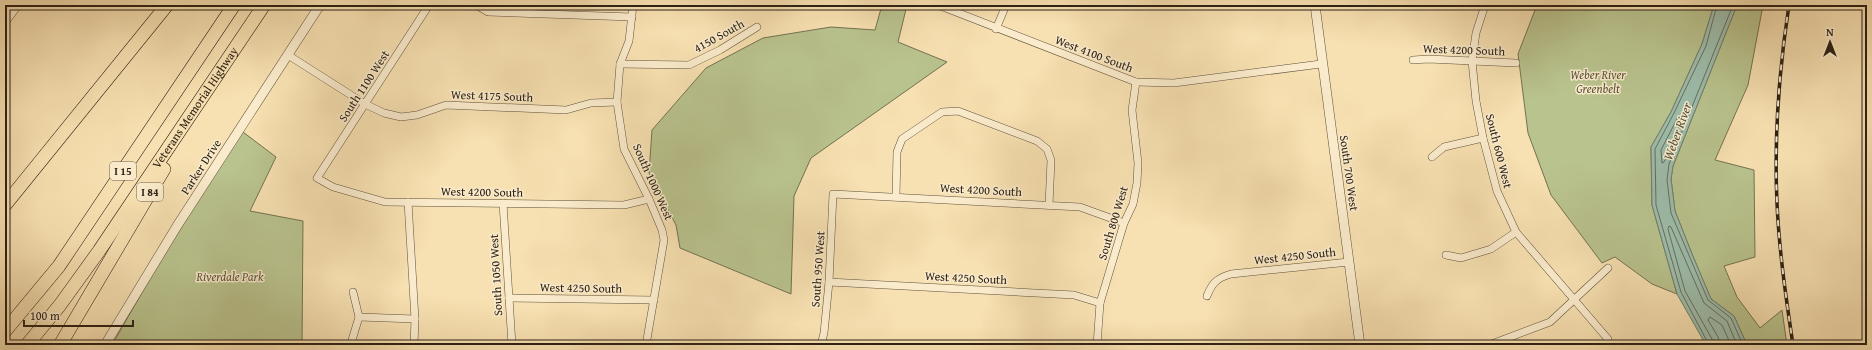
<svg xmlns="http://www.w3.org/2000/svg" width="1872" height="350" viewBox="0 0 1872 350" font-family="'Gentium Book Plus',serif">
	<rect width="100%" height="100%" fill="#f7e0b1"/>
	<filter id="stains"><feTurbulence type="fractalNoise" baseFrequency=".005" numOctaves="4"/><feColorMatrix values="0 0 0 0 .2 0 0 0 0 .09 0 0 0 0 .02 0 0 0 .5 -.17"/></filter>
	<radialGradient id="worn" r=".72"><stop offset=".6" stop-color="#630" stop-opacity="0"/><stop offset="1" stop-color="#630" stop-opacity=".3"/></radialGradient>
	<g fill="#b9c38e" stroke="#727251">
		<polygon points="882,5 907,5 898,42 947,62 811,158 794,196 791,294 680,248 676,225 649,173 652,130 706,68 763,38 831,27 875,30"/>
		<polygon points="1537,5 1714,5 1702,44 1671,112 1651,147 1652,205 1677,294 1652,284 1615,257 1602,263 1551,195 1528,133 1518,54"/>
		<polygon points="1737,5 1763,5 1748,85 1715,160 1754,170 1755,257 1724,266 1737,297 1760,328 1782,310 1787,345 1747,345 1734,316 1711,299 1692,254 1675,211 1671,179 1673,166"/>
		<polygon points="239,129 276,157 250,211 303,221 302,345 112,345 196,198"/>
	</g>
	<polygon fill="#9dbdab" stroke="#707f6f" points="1714,5 1737,5 1673,166 1671,179 1675,211 1692,254 1711,299 1734,316 1747,345 1706,345 1677,294 1652,205 1651,147 1671,112 1702,44"/>
	<g fill="none" stroke-linecap="round" stroke-linejoin="round">
		<g stroke="#646f60" stroke-width="1">
			<polyline points="1733,5 1669,164 1667,180 1671,213 1708,300 1731,318 1743,345"/>
			<polygon points="1681,116 1682,119 1664,162 1662,163 1661,150 1678,117"/>
			<polyline points="1709,345 1681,292 1656,205 1655,149 1674,113 1706,46 1717,5"/>
			<polyline points="1714,345 1712,339 1685,291 1668,229 1669,226 1671,227 1704,303 1727,321 1737,345"/>
			<polyline points="1720,345 1718,337 1708,320 1710,317 1722,325 1731,345"/>
		</g>
		<g stroke="#5f513b" stroke-width="8">
			<g id="minor">
				<polyline points="429,5 317,178 333,187 385,202 624,205 649,199"/>
				<polyline points="476,5 488,12 632,17"/>
				<polyline points="633,5 629,41 620,64 617,102 624,149 649,199 662,230 664,240 646,345"/>
				<polyline points="938,5 1136,82 1174,83 1321,64"/>
				<polyline points="1485,5 1476,33 1472,61 1476,101 1483,138 1497,191 1516,232 1608,339 1604,345"/>
				<polyline points="996,29 1006,5"/>
				<polyline points="288,55 365,104 384,113 401,117 417,115 446,105 566,110 591,103 617,102"/>
				<polyline points="1413,60 1428,59 1516,63"/>
				<polyline points="620,64 689,65 720,50 757,27"/>
				<polyline points="1432,157 1444,147 1483,138"/>
				<polyline points="896,197 897,152 902,139 942,112 958,111 1037,141 1047,149 1051,160 1049,205"/>
				<polyline points="408,202 415,319 414,345"/>
				<polyline points="503,203 512,345"/>
				<polyline points="1446,255 1461,258 1491,249 1516,232"/>
				<polyline points="829,282 1074,295 1100,303"/>
				<path d="M 1207,296 C 1212,283 1217,278 1231,274 L 1349,262"/>
				<polyline points="509,298 654,300"/>
				<polyline points="359,317 415,319"/>
				<polyline points="352,340 359,317 353,292"/>
				<polyline points="821,345 824,333 829,282 833,194 1080,207 1124,223"/>
				<polyline points="1097,345 1100,303 1124,223 1133,204 1137,183 1138,163 1132,110 1136,82"/>
				<polyline points="1489,345 1550,322 1608,268"/>
			</g>
		</g>
		<g stroke="#5f513b" stroke-width="10">
			<g id="tertiary">
				<polyline points="1315,5 1360,345"/>
				<polyline points="5,21 17,5"/>
				<polyline points="105,345 177,226 320,5"/>
			</g>
		</g>
		<g stroke="#2c2114" stroke-width="14">
			<g id="motorway">
				<polyline points="5,205 167,5"/>
				<polyline points="5,331 59,266 234,5"/>
				<path id="s1" d="M 27,345 L 60,305 L 99,251 L 264,5"/>
				<polyline points="60,345 164,169"/>
			</g>
		</g>
		<use href="#minor" stroke="#faebcc" stroke-width="7"/>
		<use href="#tertiary" stroke="#faebcc" stroke-width="9"/>
		<use href="#motorway" stroke="#f7e0b1" stroke-width="13"/>
		<g stroke="#2c2114" stroke-width="3.5">
			<path id="rail" d="M 1789,5 C 1779,70 1774,137 1777,203 C 1779,250 1786,298 1793,345"/>
		</g>
		<use href="#rail" stroke="#faebcc" stroke-width="2" stroke-dasharray="6" stroke-linecap="butt"/>
	</g>
	<g text-anchor="middle" stroke-width="3" stroke-linejoin="round" paint-order="stroke">
		<g fill="#faebcc" stroke="#6a5e4b" stroke-width="1">
			<rect x="110" y="162" width="26" height="18" rx="3"/>
			<rect x="137" y="183" width="26" height="18" rx="3"/>
		</g>
		<g font-size="11" font-weight="bold" fill="#2c2114">
			<text x="123" y="175">I 15</text>
			<text x="150" y="196">I 84</text>
		</g>
		<g font-size="12" fill="#2c2114" stroke="#faebcc">
			<text transform="translate(719 36) rotate(-29)" y="4">4150 South</text>
			<text transform="translate(1464 50) rotate(2)" y="4">West 4200 South</text>
			<text transform="translate(1094 54) rotate(21)" y="4">West 4100 South</text>
			<text transform="translate(364 86) rotate(-57)" y="4">South 1100 West</text>
			<text transform="translate(492 96) rotate(2)" y="4">West 4175 South</text>
			<text dy="4" stroke="none"><textPath href="#s1" startOffset="291">Veterans Memorial Highway</textPath></text>
			<text transform="translate(1499 151) rotate(76)" y="4">South 600 West</text>
			<text transform="translate(201 167) rotate(-57)" y="4">Parker Drive</text>
			<text transform="translate(1349 173) rotate(82)" y="4">South 700 West</text>
			<text transform="translate(653 182) rotate(66)" y="4">South 1000 West</text>
			<text transform="translate(981 190) rotate(3)" y="4">West 4200 South</text>
			<text transform="translate(482 192) rotate(1)" y="4">West 4200 South</text>
			<text transform="translate(1113 223) rotate(-73)" y="4">South 800 West</text>
			<text transform="translate(1295 256) rotate(-6)" y="4">West 4250 South</text>
			<text transform="translate(818 269) rotate(-86)" y="4">South 950 West</text>
			<text transform="translate(496 275) rotate(-93)" y="4">South 1050 West</text>
			<text transform="translate(966 278) rotate(3)" y="4">West 4250 South</text>
			<text transform="translate(581 288) rotate(1)" y="4">West 4250 South</text>
		</g>
		<g font-size="12" font-style="italic" fill="#565239" stroke="#faebcc">
			<text x="1598" y="79">Weber River<tspan x="1598" dy="14">Greenbelt</tspan></text>
			<text x="230" y="281">Riverdale Park</text>
		</g>
		<g font-size="13" font-style="italic" fill="#4e5041" stroke="#faebcc">
			<text transform="translate(1677 131) rotate(-70)" y="5">Weber River</text>
		</g>
	</g>
	<rect width="1872" height="350" fill="none" stroke="#f7e0b1" stroke-width="20"/>
	<rect x="6" y="6" width="1860" height="338" fill="none" stroke="#2c2114" stroke-width="2"/>
	<rect x="10" y="10" width="1852" height="330" fill="none" stroke="#2c2114"/>
	<g transform="translate(1830 42)" stroke="#faebcc" stroke-width="3" paint-order="stroke">
	<path d="M0-3L7 15L0 10L-7 15Z" fill="#2c2114"/>
	<text y="-6" font-size="11" font-weight="bold" text-anchor="middle" fill="#2c2114">N</text>
	</g>
	<path d="M24 320v6h109v-6" fill="none" stroke="#2c2114" stroke-width="2"/>
	<text x="30" y="320" font-size="12" fill="#2c2114" stroke="#faebcc" stroke-width="3" paint-order="stroke">100 m</text>
	<rect width="100%" height="100%" filter="url(#stains)"/>
	<rect width="100%" height="100%" fill="url(#worn)"/>
</svg>
